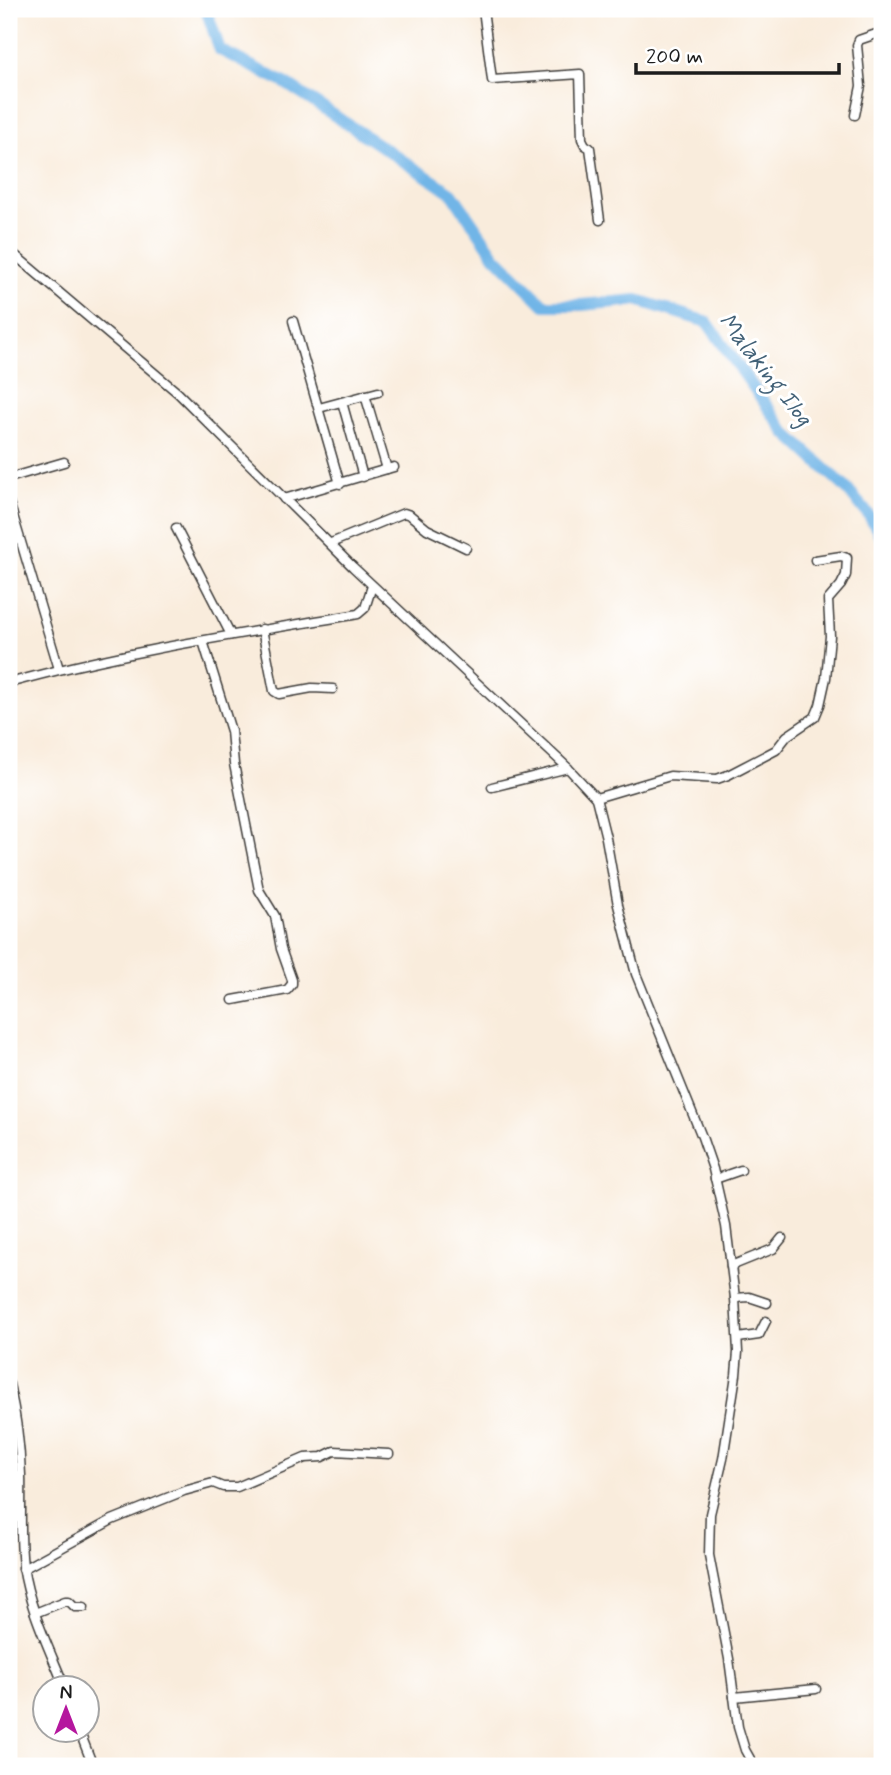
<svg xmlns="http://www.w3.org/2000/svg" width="891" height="1775" viewBox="0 0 891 1775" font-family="Mynerve,sans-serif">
	<rect width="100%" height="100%" fill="#fff"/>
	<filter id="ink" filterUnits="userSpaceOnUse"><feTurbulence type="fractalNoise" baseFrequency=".0143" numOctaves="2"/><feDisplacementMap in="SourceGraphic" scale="14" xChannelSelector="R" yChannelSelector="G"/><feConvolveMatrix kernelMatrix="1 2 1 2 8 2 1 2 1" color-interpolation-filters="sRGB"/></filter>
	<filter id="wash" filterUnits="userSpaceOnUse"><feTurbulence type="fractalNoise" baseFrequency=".00686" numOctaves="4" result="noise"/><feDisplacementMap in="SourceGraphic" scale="28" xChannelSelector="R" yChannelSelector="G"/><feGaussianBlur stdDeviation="1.57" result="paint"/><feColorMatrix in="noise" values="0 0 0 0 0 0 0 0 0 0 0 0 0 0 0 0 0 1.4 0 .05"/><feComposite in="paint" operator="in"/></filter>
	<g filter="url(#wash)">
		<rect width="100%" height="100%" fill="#f9ecdc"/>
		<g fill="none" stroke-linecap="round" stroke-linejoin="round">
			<polyline stroke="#71b5e7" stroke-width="12" points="206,9 220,50 285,83 452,193 495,256 544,305 581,305 637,300 707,322 786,433 845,487 868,514 882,538"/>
		</g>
	</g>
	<g filter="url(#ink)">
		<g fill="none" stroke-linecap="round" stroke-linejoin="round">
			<g stroke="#3d3b39" stroke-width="11">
				<g id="minor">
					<polyline points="483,9 492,80 580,74 582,139 585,145 590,148 600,220"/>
					<polyline points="855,115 861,86 857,45 859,40 882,32"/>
					<polyline points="9,250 178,393 353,567 568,768 596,798 606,838 618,905 636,974 702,1137 713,1169 726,1226 735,1298 738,1352 736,1375 723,1459 710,1514 709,1555 729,1659 738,1727 745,1750 754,1766"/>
					<polyline points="293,321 340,484"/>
					<polyline points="365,395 387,469"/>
					<polyline points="342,402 363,477"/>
					<polyline points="319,408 378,392"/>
					<polyline points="9,478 64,462"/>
					<polyline points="284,499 394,467"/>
					<polyline points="9,502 59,669"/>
					<polyline points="176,528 231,635"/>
					<polyline points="331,543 404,513 410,515 427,529 466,548"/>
					<polyline points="262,629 274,691 279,694 312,688 333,689"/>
					<polyline points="203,641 231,731 234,764 259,890 275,916 281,949 292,980 292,984 287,990 233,1000"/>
					<path d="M 9,683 C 123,651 241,634 358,614 L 365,608 L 372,586"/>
					<polyline points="492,787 568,768"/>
					<polyline points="596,798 670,776 717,779 728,775 776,750 787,736 815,717 820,705 826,678 830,636 828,600 841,585 846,575 847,558 841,556 815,560"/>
					<polyline points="715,1179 741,1170"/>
					<polyline points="731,1266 773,1249 782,1238"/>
					<polyline points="735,1298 749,1297 767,1303"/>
					<polyline points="738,1338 759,1335 766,1321"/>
					<path d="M 9,1384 C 16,1414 20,1444 21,1475 C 22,1505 19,1535 23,1566 C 29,1608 49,1648 65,1688"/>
					<polyline points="23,1569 112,1520 184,1491 213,1483 223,1487 237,1487 305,1458 322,1457 334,1451 389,1454"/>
					<polyline points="35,1613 65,1601 69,1601 75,1607 84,1607"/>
					<polyline points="734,1697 816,1689"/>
					<polyline points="79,1730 93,1766"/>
				</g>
			</g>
			<use href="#minor" stroke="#fff" stroke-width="8"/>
		</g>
	</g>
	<g text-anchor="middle" stroke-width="6" stroke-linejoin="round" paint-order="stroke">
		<g font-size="24" font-style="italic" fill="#426177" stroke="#fff">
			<text transform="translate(766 369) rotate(52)" y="8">Malaking Ilog</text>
		</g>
	</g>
	<rect width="891" height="1775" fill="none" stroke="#fff" stroke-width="35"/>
	<g transform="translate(66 1709)"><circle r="33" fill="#ffffff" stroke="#a4a4a4" stroke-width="2"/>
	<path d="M0-5L12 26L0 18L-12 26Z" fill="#b5179e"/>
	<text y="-10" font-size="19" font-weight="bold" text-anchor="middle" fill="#1c1c1c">N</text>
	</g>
	<path d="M636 63v10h203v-10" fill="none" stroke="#1c1c1c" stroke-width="3.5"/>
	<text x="646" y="63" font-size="21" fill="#1c1c1c" stroke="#ffffff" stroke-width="5" paint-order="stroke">200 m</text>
</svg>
